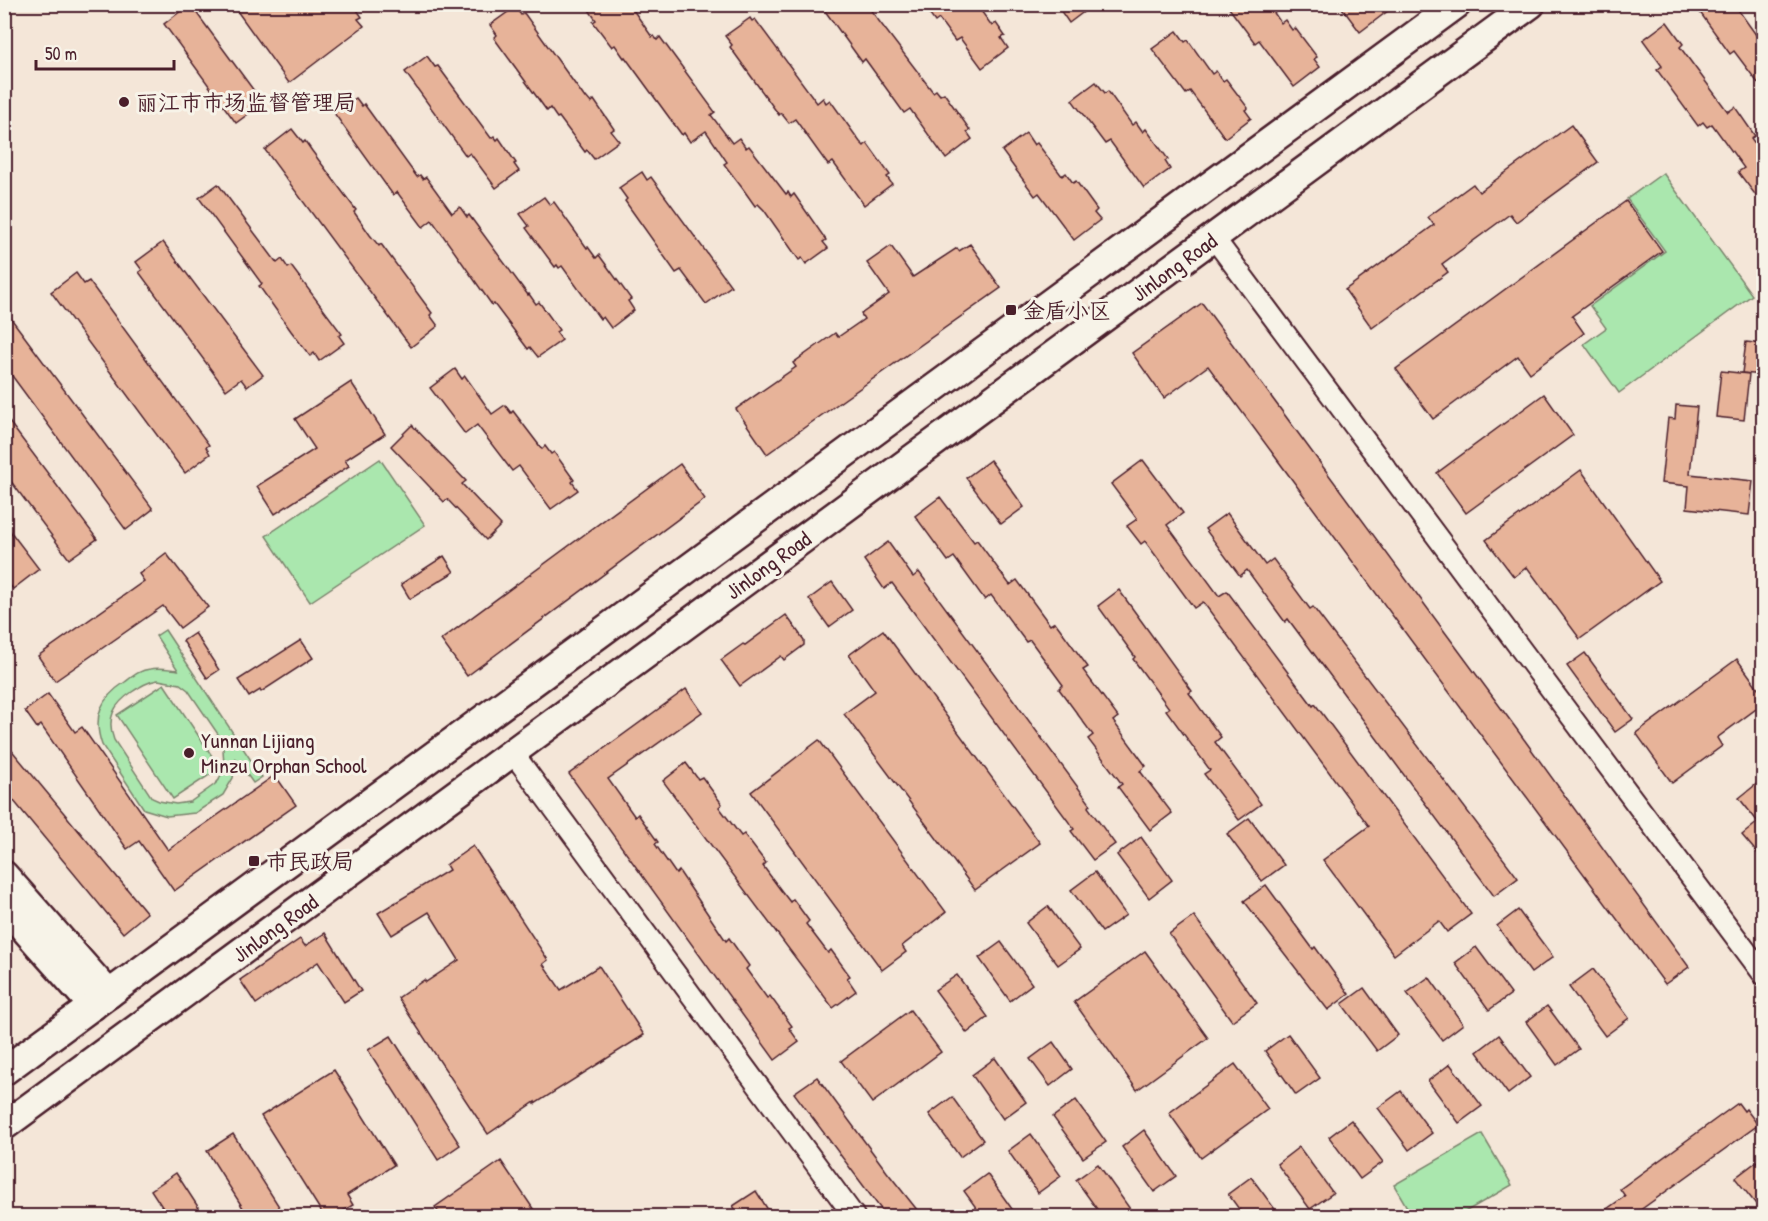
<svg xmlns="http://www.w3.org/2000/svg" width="1768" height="1221" viewBox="0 0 1768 1221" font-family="'Patrick Hand','LXGW WenKai TC',sans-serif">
	<rect width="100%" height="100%" fill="#f4e6d8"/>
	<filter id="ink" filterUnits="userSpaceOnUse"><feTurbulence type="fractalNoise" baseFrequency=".0167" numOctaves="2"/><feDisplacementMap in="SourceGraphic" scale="12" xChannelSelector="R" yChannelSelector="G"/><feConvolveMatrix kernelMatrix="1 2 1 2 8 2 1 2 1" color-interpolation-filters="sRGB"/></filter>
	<g filter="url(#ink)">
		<g fill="#aae7ae" stroke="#7a836c" stroke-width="1.5" fill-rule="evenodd">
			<polygon points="1663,173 1752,295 1619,393 1584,344 1606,328 1590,306 1665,251 1627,199"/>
			<polygon points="380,459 425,525 310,602 266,536"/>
			<path d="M 165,630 L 262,777 L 253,783 L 236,759 L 233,778 L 223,795 L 195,813 L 167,816 L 144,809 L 102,745 C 92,716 101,698 125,682 C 133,676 140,670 150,669 C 159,667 169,669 178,670 L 156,636 ZM 158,680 L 180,684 L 188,690 L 220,737 L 223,749 L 224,766 L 219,780 L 214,785 L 190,802 L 176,804 L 159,801 L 152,798 L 114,740 C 106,718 114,704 132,692 C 141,686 147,682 158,680 Z"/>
			<polygon points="164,684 220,768 173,799 117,715"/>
			<polygon points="1482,1134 1512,1185 1458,1216 1412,1216 1394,1185"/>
		</g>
		<g fill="#e7b399" stroke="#4a1f2b" stroke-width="1.5">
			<polygon points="190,4 263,103 236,123 164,24"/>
			<polygon points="232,4 353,4 362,17 358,19 364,26 289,83"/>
			<polygon points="585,4 629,4 652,37 654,36 657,40 660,37 715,112 711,115 732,143 739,138 746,148 749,146 786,194 788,192 791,197 794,194 826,240 823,242 828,248 806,264 802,258 799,260 764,210 758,204 755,206 743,189 724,164 727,162 706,131 690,142 684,133 682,135 625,57 624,58 615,45 612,47 593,22 596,20"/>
			<polygon points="820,4 866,4 933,92 936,90 940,95 944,93 970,130 967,132 972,139 946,159 910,109 904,113 865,59 862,62"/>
			<polygon points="922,4 976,4 992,26 996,23 1005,36 1001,38 1008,48 982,68 960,38 955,41 939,19 935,22"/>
			<polygon points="1056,4 1094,4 1069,23"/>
			<polygon points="1226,4 1268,4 1281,23 1285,20 1292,30 1295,28 1317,57 1314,59 1320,67 1294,87 1259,40 1255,43"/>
			<polygon points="1339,4 1397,4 1360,32"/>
			<polygon points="1694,4 1734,4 1764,46 1764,91 1734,51 1730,54"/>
			<polygon points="515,7 521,15 524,13 585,98 586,97 591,103 594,100 614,129 611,131 619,141 594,159 587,150 585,152 559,117 557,118 550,108 547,111 494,38 497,35 490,25"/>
			<polygon points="750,18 752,21 755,19 817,103 823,98 826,103 830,100 860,142 864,146 867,143 890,175 887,177 892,184 864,205 833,162 828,165 795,119 789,123 781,113 779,115 730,47 732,45 725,36"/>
			<polygon points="1667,22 1683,44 1680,47 1728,112 1735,107 1755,136 1751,138 1764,156 1764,206 1738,172 1744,168 1712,124 1707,127 1703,122 1698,126 1657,70 1662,66 1643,40"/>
			<polygon points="1177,31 1185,42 1188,40 1212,74 1216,71 1223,81 1226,79 1248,108 1245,110 1251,118 1225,138 1190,91 1186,94 1152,49"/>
			<polygon points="427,56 435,67 438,66 491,138 494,136 497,140 499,138 516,163 514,164 519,171 496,188 470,153 466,156 405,72"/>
			<polygon points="1096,82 1105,93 1108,91 1132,125 1136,122 1143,132 1146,129 1168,159 1165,161 1170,169 1144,188 1110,141 1105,144 1072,100"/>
			<polygon points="356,98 362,106 364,104 417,177 420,175 423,179 426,177 452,213 460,207 467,217 469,215 528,295 529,294 536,304 539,302 550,317 559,330 556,332 562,340 538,357 530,347 528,349 494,304 492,305 432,220 423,227 397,192 393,195 334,113"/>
			<polygon points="1571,125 1598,162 1516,222 1510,214 1442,264 1448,272 1372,328 1345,290 1434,225 1428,217 1473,184 1479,192"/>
			<polygon points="292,129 303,143 305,141 312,151 356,210 354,212 370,235 379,246 381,244 432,313 430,315 438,326 411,347 265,150"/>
			<polygon points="1026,133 1034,145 1037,143 1062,176 1066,173 1073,183 1076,181 1097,210 1094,213 1100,220 1074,240 1039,193 1035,196 1002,151"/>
			<polygon points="642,172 647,180 651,177 731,286 706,304 681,270 676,273 625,201 627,199 619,188"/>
			<polygon points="218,184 277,263 282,259 288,268 291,266 342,334 339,336 344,343 319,361 314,353 310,356 291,331 259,286 262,284 199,198"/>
			<polygon points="544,197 550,205 554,202 587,248 588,247 596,258 599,255 631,299 628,301 634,310 611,328 603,317 600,319 562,266 559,268 557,265 555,267 526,228 529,226 520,214"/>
			<polygon points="1626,201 1662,251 1572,316 1584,333 1530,373 1518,356 1433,419 1396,369"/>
			<polygon points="163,242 263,375 247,387 241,379 226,390 139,272 142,270 136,262"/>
			<polygon points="970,244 1001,288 767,454 736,409 796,367 793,363 818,345 835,333 838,337 864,319 861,314 889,294 867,263 891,246 913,277 957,248 959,251"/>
			<polygon points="76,273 84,284 89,281 209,445 206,447 210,454 185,473 51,292"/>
			<polygon points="1202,303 1518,731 1689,967 1665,984 1208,366 1164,398 1132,353"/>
			<polygon points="4,309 153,509 126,530 4,365"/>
			<polygon points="1746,342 1764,344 1764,375 1742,373"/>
			<polygon points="455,369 462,379 465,376 492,414 505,405 511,413 513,411 542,449 545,446 551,454 554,452 574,480 572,482 578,490 551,509 519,466 512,471 477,425 465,434 430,388"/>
			<polygon points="1721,371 1749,374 1744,420 1716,417"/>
			<polygon points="351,382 385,434 345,460 349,466 275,514 257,486 315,449 295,419"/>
			<polygon points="1544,394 1573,435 1466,513 1437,473"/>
			<polygon points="1676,405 1697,407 1690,474 1753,481 1749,515 1687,508 1689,486 1661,483 1668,418 1675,419"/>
			<polygon points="4,415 97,539 69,559 4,472"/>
			<polygon points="412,425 466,481 462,484 501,525 486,540 447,499 444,502 391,446"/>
			<polygon points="990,460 1024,507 1001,524 966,478"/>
			<polygon points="1143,460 1183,513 1167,525 1219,596 1227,591 1313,706 1315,704 1471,914 1447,932 1439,921 1394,955 1323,860 1369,826 1203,602 1194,608 1145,541 1141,544 1127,526 1137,519 1111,484"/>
			<polygon points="680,464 705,499 467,676 441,640"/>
			<polygon points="1581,470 1660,581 1580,639 1527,567 1514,577 1486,540"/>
			<polygon points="940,497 974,542 977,540 1010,585 1017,580 1050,625 1055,622 1088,667 1083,670 1118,717 1113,721 1146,766 1140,771 1172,813 1150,830 1118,787 1122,784 1088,739 1093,735 1059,689 1063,685 1030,640 1026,642 991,595 985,600 954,557 948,561 915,516"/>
			<polygon points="1227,513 1265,565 1273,559 1310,609 1313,607 1518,878 1494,896 1288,619 1285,622 1247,570 1240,576 1205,529"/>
			<polygon points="4,523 39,569 13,589 4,578"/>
			<polygon points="888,542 913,577 919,572 1091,805 1088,807 1115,844 1093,860 1071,831 1074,829 892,583 884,589 864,560"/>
			<polygon points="166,553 208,607 180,628 163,606 55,681 38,656 144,581 139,574"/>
			<polygon points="444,556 454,572 410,599 401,584"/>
			<polygon points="832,582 852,610 829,627 809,599"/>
			<polygon points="1119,590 1192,691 1189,693 1221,737 1215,742 1261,804 1239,820 1204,774 1210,770 1166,710 1169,708 1133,659 1135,657 1098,606"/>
			<polygon points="786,615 804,640 804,645 784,660 781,656 740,686 721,660 743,644 745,645"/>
			<polygon points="883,630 1040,843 975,890 844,714 875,691 849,655"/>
			<polygon points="195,633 219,670 207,678 183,641"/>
			<polygon points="301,640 313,658 261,692 260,690 249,697 238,680"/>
			<polygon points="1585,653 1633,719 1615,732 1567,666"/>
			<polygon points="1737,659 1764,696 1764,703 1717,738 1722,746 1672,783 1636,733"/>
			<polygon points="686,689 702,712 608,779 635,817 638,814 658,842 655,844 676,874 679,871 726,941 729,938 749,966 746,969 767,998 770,996 792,1026 789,1028 799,1042 775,1060 569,774"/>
			<polygon points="48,694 75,732 82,727 168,850 275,775 296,805 174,891 139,841 127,849 41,725 37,728 25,711"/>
			<polygon points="819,740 946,912 902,946 906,952 882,970 751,792"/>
			<polygon points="4,741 147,913 123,933 4,789"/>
			<polygon points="686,763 698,779 702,777 722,804 719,807 741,836 744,834 766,863 763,866 780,889 790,902 793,899 809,921 806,924 828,953 831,950 850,976 847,978 856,991 833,1008 663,781"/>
			<polygon points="1764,778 1764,861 1742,835 1758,822 1739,798"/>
			<polygon points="1249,818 1284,865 1262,881 1227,834"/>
			<polygon points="1141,837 1172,880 1149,898 1117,855"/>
			<polygon points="473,846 548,960 543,964 561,990 599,966 644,1035 535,1104 535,1102 488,1134 398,998 424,980 426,982 459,960 429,912 392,935 378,913 449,870 446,865"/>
			<polygon points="1095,872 1126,915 1102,932 1071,890"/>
			<polygon points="1266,885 1313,949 1315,947 1349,994 1328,1010 1244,901"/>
			<polygon points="1048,906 1080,949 1058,965 1026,923"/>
			<polygon points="1518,910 1553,957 1531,973 1497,926"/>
			<polygon points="1194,916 1257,1003 1232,1021 1169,934"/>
			<polygon points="325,933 361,991 344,1002 318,962 256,1004 240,980 300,939 305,946"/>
			<polygon points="1001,942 1032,984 1010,1001 979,958"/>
			<polygon points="1476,947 1511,994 1489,1010 1455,963"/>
			<polygon points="1145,951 1208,1038 1137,1090 1074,1002"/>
			<polygon points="1593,969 1629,1018 1605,1036 1569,987"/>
			<polygon points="957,975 988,1017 967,1033 935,990"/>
			<polygon points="1429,977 1463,1024 1442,1040 1407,993"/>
			<polygon points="1364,988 1398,1035 1377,1051 1342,1004"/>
			<polygon points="1547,1006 1579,1049 1557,1065 1526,1022"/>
			<polygon points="910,1010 941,1052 872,1103 841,1061"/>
			<polygon points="1288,1034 1320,1078 1296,1095 1265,1051"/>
			<polygon points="1499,1035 1530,1077 1508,1094 1477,1052"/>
			<polygon points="391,1036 460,1145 438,1160 368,1050"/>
			<polygon points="1053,1042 1072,1069 1050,1086 1030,1059"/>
			<polygon points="995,1058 1026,1102 1003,1119 972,1075"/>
			<polygon points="1235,1064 1268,1109 1201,1158 1169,1113"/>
			<polygon points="1450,1064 1482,1106 1459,1123 1428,1081"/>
			<polygon points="334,1070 394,1165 347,1195 353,1205 334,1216 324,1216 261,1116"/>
			<polygon points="817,1077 887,1172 922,1216 886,1216 794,1093"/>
			<polygon points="1401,1091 1432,1133 1409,1150 1378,1108"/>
			<polygon points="952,1097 983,1140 960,1157 929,1114"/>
			<polygon points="1076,1100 1106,1142 1083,1158 1053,1117"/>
			<polygon points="1738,1103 1744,1111 1746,1109 1758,1125 1632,1216 1597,1216 1625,1196 1620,1189"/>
			<polygon points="1351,1120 1383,1162 1360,1179 1329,1137"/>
			<polygon points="1144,1130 1176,1176 1154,1192 1122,1147"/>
			<polygon points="233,1134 285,1216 248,1216 207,1151"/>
			<polygon points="1031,1134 1061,1176 1038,1193 1008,1151"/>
			<polygon points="1299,1147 1333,1193 1310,1209 1277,1164"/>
			<polygon points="1764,1156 1764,1214 1735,1178"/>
			<polygon points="501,1161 538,1216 441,1216 435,1207"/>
			<polygon points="1098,1164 1130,1209 1120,1216 1102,1216 1076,1180"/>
			<polygon points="176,1173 204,1216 168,1216 151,1190"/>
			<polygon points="987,1174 1017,1216 982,1216 964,1191"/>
			<polygon points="1251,1177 1280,1216 1244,1216 1228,1194"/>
			<polygon points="756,1191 772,1216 740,1216 733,1206"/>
		</g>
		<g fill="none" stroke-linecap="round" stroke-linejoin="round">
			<g stroke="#4a1f2b" stroke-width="24">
				<g id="minor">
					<polyline points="1214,238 1764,975"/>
					<polyline points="513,753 854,1216"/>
				</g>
			</g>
			<g stroke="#4a1f2b" stroke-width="32">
				<g id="secondary">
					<polyline points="4,875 109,994"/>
					<polyline points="4,906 93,1006"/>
					<polyline points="4,1071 1457,4"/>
					<polyline points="4,1126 1531,4"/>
				</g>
			</g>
			<use href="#minor" stroke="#f7f3e8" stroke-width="20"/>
			<use href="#secondary" stroke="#f7f3e8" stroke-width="27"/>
		</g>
	</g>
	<g fill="#4a1f2b" stroke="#f7f3e8" stroke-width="2">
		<circle cx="124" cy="102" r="6"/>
		<rect x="1005" y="304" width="12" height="12" rx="3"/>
		<circle cx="189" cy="753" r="6"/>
		<rect x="248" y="855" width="12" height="12" rx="3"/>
	</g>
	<g text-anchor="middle" stroke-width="6" stroke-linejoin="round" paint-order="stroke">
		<g font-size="22" fill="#4a1f2b" stroke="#f7f3e8" text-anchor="start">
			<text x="136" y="110">丽江市市场监督管理局</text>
			<text x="1023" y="318">金盾小区</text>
			<text x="201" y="748">Yunnan Lijiang<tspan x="201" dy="25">Minzu Orphan School</tspan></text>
			<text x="266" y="869">市民政局</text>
		</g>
		<g font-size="22" fill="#4a1f2b" stroke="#f7f3e8">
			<text transform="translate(1174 267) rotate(-36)" y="8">Jinlong Road</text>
			<text transform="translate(768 565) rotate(-36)" y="8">Jinlong Road</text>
			<text transform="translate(275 928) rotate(-36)" y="8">Jinlong Road</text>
		</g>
	</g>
	<rect width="1768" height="1221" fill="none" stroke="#f7f3e8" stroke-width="24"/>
	<rect x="12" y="12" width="1744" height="1197" fill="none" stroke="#4a1f2b" stroke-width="2" filter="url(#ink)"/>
	<path d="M36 60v9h138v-9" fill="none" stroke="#4a1f2b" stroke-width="3"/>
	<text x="45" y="60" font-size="18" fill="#4a1f2b" stroke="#f7f3e8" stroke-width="4.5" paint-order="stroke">50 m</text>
</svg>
